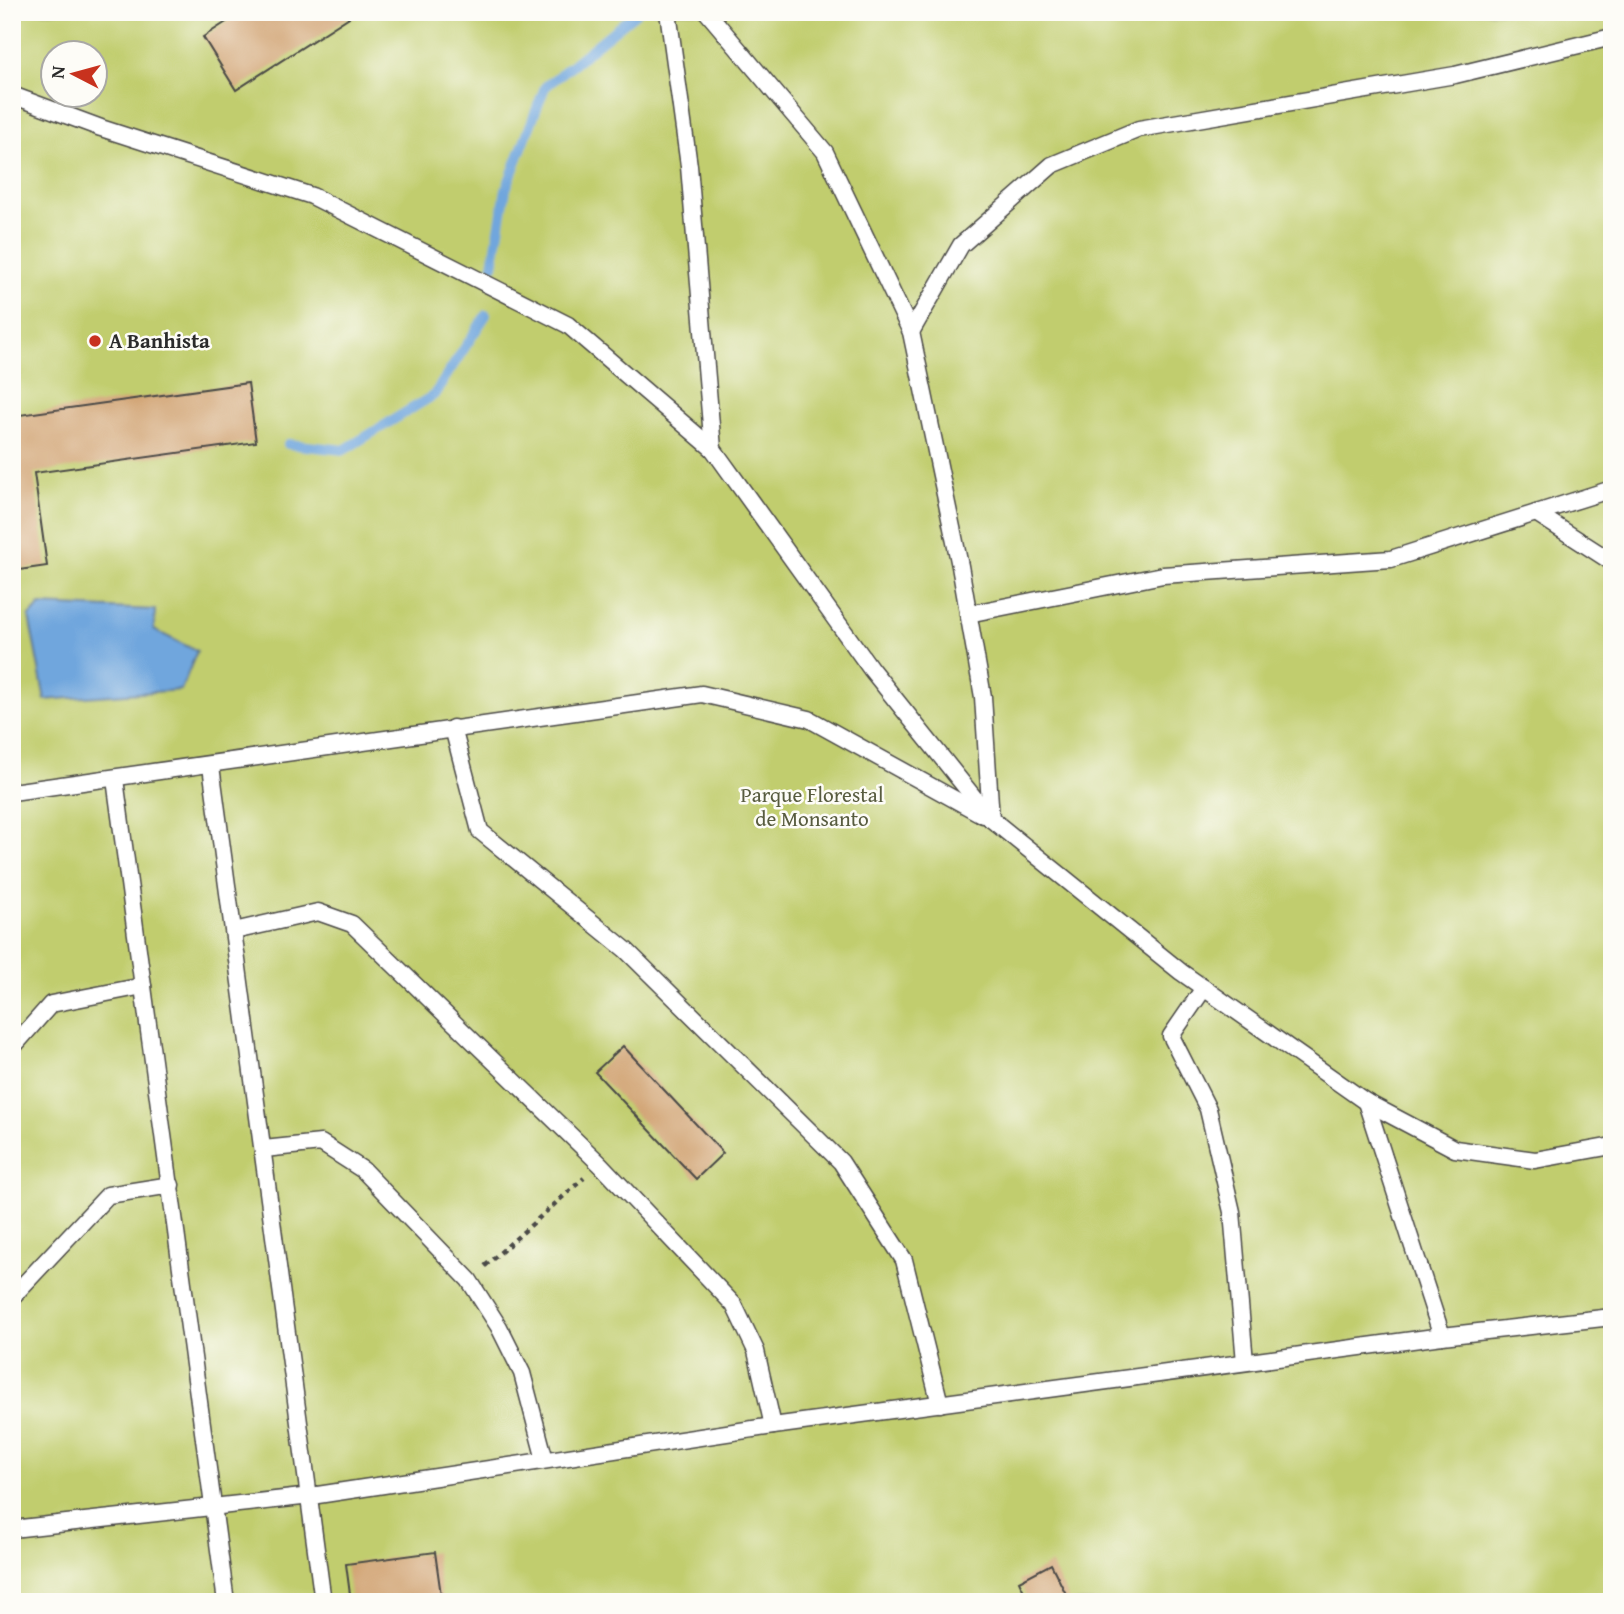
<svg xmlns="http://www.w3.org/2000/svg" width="1624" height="1614" viewBox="0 0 1624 1614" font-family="'Gentium Book Plus',serif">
	<rect width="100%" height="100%" fill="#fdfcf7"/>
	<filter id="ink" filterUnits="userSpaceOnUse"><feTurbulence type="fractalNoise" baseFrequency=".0143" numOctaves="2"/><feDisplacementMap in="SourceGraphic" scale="14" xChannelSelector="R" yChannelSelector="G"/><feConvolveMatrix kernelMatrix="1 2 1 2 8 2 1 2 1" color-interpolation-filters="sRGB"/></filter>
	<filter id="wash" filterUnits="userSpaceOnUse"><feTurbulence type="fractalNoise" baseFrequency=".00686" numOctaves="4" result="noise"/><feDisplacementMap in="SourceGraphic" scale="28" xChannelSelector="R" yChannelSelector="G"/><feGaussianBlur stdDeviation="1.57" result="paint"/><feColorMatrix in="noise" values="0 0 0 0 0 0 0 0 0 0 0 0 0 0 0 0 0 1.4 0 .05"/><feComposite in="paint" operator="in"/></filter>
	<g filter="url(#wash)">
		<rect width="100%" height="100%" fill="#f8eede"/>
		<path fill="#c1cd6e" stroke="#767c4c" stroke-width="2" fill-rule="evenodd" d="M 12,12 L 1612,12 L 1612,1602 L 12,1602 ZM 52,52 L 94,52 L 94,94 L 52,94 Z"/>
		<polygon fill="#70a6dd" stroke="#4e6884" stroke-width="2" points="40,605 155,610 154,630 197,651 181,690 45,700 29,617"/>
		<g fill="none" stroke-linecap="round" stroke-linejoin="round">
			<g stroke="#70a6dd" stroke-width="10">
				<polyline points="493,265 506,189 545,87 637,12"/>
				<polyline points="288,444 344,450 434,395 486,315"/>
			</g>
		</g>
		<g id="blocks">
			<g fill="#d2a576">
				<polygon points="242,12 357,12 236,90 203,37"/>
				<polygon points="248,383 256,442 34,473 47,566 12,571 12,416"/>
				<polygon points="623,1046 723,1153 696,1179 595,1072"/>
				<polygon points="435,1552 442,1602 351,1602 346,1564"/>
				<polygon points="1051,1564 1070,1602 1029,1602 1019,1581"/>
			</g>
		</g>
	</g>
	<g filter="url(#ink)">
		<use href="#blocks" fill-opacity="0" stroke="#4a4846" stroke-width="2"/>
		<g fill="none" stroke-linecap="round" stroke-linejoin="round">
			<g stroke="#4a4846" stroke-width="19">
				<g id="service">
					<polyline points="668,12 689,166 713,449 871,669 991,819 1181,972 1366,1102 1455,1149 1535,1160 1612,1146"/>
					<polyline points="707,12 825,152 911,332 960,566 983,697 991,819"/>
					<polyline points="12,95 101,128 312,196 568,325 713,449"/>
					<polyline points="911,332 961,245 1052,165 1139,129 1455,75 1612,37"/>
					<polyline points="1536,513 1612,562"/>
					<polyline points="968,614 1163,575 1391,559 1612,489"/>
					<polyline points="453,728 480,831 626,950 841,1162 904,1260 940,1404"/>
					<polyline points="211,766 323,1602"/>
					<polyline points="115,779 226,1602"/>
					<polyline points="12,792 702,694 809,719 983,815"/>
					<polyline points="234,931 318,912 352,924 600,1164 734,1305 756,1351 773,1426"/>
					<polyline points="1204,988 1171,1036 1208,1109 1232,1212 1245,1362"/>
					<polyline points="12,1048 51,1004 143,986"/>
					<polyline points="1366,1102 1442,1336 1612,1317"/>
					<polyline points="264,1149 321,1143 363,1170 469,1280 499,1327 522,1373 545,1460"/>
					<polyline points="12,1297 108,1195 171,1185"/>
					<polyline points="12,1529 311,1496 773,1426 1442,1336"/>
				</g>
			</g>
			<polyline stroke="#4a4846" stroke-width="4.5" stroke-dasharray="5 5" stroke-linecap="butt" points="485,1266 584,1178"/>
			<use href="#service" stroke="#fff" stroke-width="16"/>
		</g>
	</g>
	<circle fill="#c8321e" stroke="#fdfcf7" stroke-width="2.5" cx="95" cy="341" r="7"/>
	<g text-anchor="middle" stroke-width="5" stroke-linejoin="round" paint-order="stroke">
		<g font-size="21" font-weight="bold" fill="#2b2b2b" stroke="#fdfcf7" text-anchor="start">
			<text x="109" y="348">A Banhista</text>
		</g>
		<g font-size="21" fill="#585c3f" stroke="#fdfcf7">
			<text x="812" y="802">Parque Florestal<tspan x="812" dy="24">de Monsanto</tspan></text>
		</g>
	</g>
	<rect width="1624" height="1614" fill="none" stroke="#fdfcf7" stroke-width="42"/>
	<g transform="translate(74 74) rotate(276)"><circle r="33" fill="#fdfcf7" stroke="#a9a8a5" stroke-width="2"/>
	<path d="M0-5L12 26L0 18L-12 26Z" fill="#c8321e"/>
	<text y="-10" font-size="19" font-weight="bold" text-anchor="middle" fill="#2b2b2b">N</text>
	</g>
</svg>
